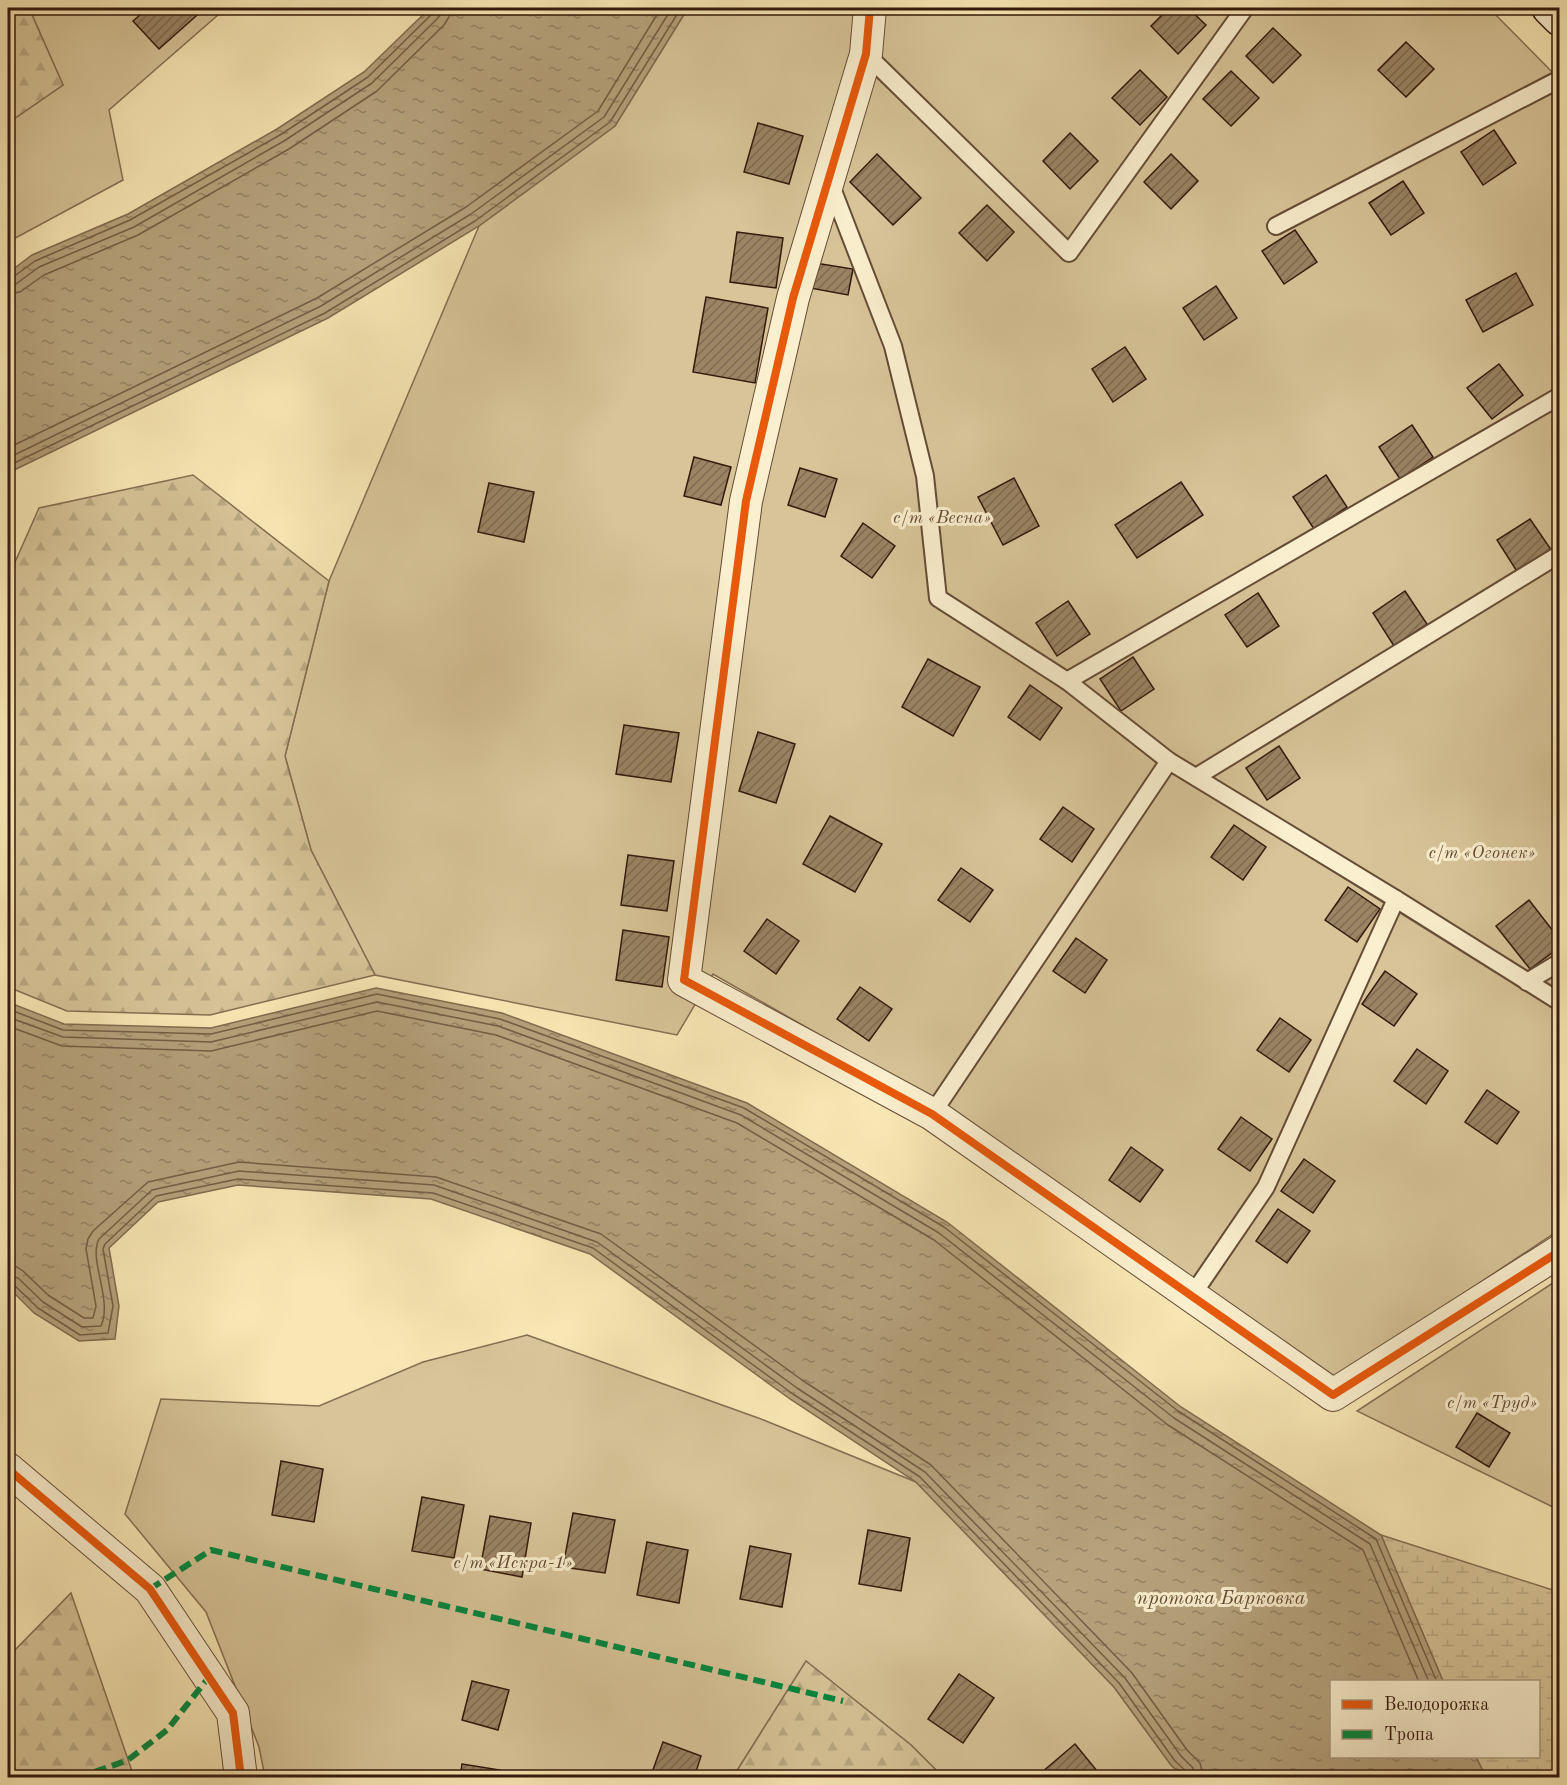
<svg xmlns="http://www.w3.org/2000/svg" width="1567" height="1785" viewBox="0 0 1567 1785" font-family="'Old Standard TT',serif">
	<defs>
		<pattern id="forest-firs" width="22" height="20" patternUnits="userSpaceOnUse" patternTransform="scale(1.5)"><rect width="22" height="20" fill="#d7c498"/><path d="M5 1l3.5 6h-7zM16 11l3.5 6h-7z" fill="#b9a882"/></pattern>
		<pattern id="wetland-marsh" width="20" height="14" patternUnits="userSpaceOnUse" patternTransform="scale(1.5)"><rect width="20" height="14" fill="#d7c498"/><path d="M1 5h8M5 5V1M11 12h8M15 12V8" fill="none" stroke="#b9a882"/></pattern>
		<pattern id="water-ripples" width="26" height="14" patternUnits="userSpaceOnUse" patternTransform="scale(1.5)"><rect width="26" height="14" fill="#b5a17b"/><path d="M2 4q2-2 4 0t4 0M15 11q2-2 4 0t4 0" fill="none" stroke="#948263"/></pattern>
		<pattern id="building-hatch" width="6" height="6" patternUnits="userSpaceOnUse" patternTransform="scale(1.5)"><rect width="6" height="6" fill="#9a8464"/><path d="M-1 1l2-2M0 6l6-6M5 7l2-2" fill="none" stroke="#7e6b51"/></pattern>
	</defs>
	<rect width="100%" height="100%" fill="#f8e7b4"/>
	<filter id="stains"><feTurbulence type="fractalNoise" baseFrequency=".00333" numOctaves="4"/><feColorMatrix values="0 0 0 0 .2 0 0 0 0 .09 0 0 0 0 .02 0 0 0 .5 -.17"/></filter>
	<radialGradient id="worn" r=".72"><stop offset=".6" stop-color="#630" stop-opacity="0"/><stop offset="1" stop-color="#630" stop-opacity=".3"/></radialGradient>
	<g fill="#d7c498" stroke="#866e52" stroke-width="1.5">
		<polygon points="29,8 226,8 109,110 123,180 8,242 8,123 63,85"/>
		<polygon points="688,8 1489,8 1559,79 1559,990 1334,852 1318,862 1559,1012 1559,1230 1331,1382 934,1100 713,974 677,1035 375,975 311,850 285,756 329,581 479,226 615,126"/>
		<polygon points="1559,1279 1559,1510 1357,1411"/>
		<polygon points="527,1335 761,1419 916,1482 1114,1687 1171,1765 1184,1777 943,1777 911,1745 806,1661 733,1777 265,1777 259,1747 206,1612 125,1514 161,1399 319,1406 423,1362"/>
	</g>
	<g fill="url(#forest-firs)" stroke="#866e52" stroke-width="1.5">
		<polygon points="8,8 29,8 63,85 8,123"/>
		<polygon points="193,475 329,581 285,756 311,850 375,975 210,1015 67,1011 8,987 8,578 39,508"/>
		<polygon points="71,1593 134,1777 8,1777 8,1657"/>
		<polygon points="806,1661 911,1745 943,1777 733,1777"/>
	</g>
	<polygon fill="url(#wetland-marsh)" stroke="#866e52" stroke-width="1.5" points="1381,1535 1559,1592 1559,1777 1486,1777 1476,1757 1538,1756 1538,1682 1443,1681"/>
	<g fill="url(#water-ripples)" stroke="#816b4f" stroke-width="1.5">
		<polygon points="430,8 688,8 615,126 479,226 328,318 8,473 8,273 32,255 128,214 277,129 364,72"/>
		<polygon points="376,988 502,1013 747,1103 947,1222 1181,1407 1381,1535 1443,1681 1332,1682 1332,1756 1476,1757 1486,1777 1184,1777 1171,1765 1114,1687 916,1482 790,1399 590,1254 431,1199 238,1185 158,1202 109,1248 119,1306 115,1339 79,1341 34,1313 8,1287 8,1002 64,1024 211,1028"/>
	</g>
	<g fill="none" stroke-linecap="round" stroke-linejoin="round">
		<g stroke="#745d44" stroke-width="1.5">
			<polyline points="8,278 13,277 35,261 130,220 280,135 368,77 432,14 434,8"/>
			<polyline points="8,285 16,284 39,267 134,227 284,141 372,83 437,19 441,14 441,8"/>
			<polyline points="8,294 20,292 44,275 138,235 289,149 377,91 444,25 449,17 450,8"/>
			<polyline points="8,448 317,298 466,207 598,111 661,8"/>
			<polyline points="8,458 321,306 471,214 604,117 672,8"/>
			<polyline points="8,466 325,313 475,221 610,122 681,8"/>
			<polyline points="8,1009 63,1030 211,1034 377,994 500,1019 744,1108 944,1227 1178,1411 1376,1539 1437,1682"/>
			<polyline points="8,1017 63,1037 211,1042 377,1002 498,1026 741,1115 939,1233 1174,1418 1370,1544 1429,1682"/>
			<polyline points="8,1026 62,1046 211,1051 377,1011 496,1035 737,1123 934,1240 1168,1425 1363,1550 1419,1682"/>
			<polyline points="8,1266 17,1267 23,1271 48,1295 84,1318 93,1318 96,1306 86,1249 88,1239 93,1231 148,1182 239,1162 436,1177 601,1234 802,1380 931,1465 1132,1673 1187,1750 1200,1763 1204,1778"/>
			<path d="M 8,1275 L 18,1278 L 43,1302 L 82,1327 L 101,1326 C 113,1300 88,1259 99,1239 L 152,1190 L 239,1171 L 434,1185 L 597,1242 L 797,1388 L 925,1472 L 1125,1678 L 1181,1756 L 1193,1768 L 1195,1778"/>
			<polyline points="8,1283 13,1284 38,1308 80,1335 108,1333 113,1306 103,1249 105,1244 156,1196 238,1179 433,1193 593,1248 793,1394 920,1477 1119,1683 1175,1761 1186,1771 1187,1778"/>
		</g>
	</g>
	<g fill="url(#building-hatch)" stroke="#34190d" stroke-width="1.5">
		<polygon points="148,8 205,8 159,49 133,21"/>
		<polygon points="1169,8 1188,8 1206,25 1178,54 1151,26"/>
		<polygon points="1273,28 1301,55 1273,83 1246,56"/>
		<polygon points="1406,42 1434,69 1406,97 1378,70"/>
		<polygon points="1140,70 1167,97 1140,125 1112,98"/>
		<polygon points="1231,71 1259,98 1231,126 1203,99"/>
		<polygon points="758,123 803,136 789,184 744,172"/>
		<polygon points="1494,130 1516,163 1483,185 1461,152"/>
		<polygon points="1070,133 1098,161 1070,189 1043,161"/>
		<polygon points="877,154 921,198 893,225 850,182"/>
		<polygon points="1171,154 1198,181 1171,209 1144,182"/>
		<polygon points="1403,181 1424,213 1391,235 1369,203"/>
		<polygon points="987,205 1014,232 987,261 959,233"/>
		<polygon points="1295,230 1317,262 1284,284 1262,251"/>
		<polygon points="737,232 783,238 776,288 730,282"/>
		<polygon points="815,263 853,269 848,295 810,288"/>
		<polygon points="1516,273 1533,305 1483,332 1466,300"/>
		<polygon points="1216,286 1237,318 1204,340 1183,308"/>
		<polygon points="706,297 768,308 755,383 693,372"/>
		<polygon points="1125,347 1146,379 1113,402 1092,369"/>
		<polygon points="1499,364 1523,395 1492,419 1467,388"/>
		<polygon points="1412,425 1433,457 1400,479 1379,447"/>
		<polygon points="694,457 731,467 721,505 684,496"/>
		<polygon points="800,468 837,479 825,517 788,505"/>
		<polygon points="1326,475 1347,507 1314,529 1293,497"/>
		<polygon points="1014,478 1039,526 1003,545 978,497"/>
		<polygon points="1181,482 1203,515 1137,558 1115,525"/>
		<polygon points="489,483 534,492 524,542 478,532"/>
		<polygon points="1530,519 1552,551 1518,573 1497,540"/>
		<polygon points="863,523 895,546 872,578 841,556"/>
		<polygon points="1405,591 1427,624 1394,646 1373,613"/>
		<polygon points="1258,593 1279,626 1247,647 1225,615"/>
		<polygon points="1068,601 1090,634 1057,656 1036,623"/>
		<polygon points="1133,657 1154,689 1121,711 1100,679"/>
		<polygon points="928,659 980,687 953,736 902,707"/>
		<polygon points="1030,685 1062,708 1040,740 1008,717"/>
		<polygon points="624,725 679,733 671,782 616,774"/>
		<polygon points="758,732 795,744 776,803 739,791"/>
		<polygon points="1279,746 1300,778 1267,800 1246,768"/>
		<polygon points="1063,807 1094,829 1072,862 1040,839"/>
		<polygon points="830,816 882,844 855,892 803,864"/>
		<polygon points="1234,825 1266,847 1243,880 1211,857"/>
		<polygon points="628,855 674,861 667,911 621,905"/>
		<polygon points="961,868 993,890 970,922 938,900"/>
		<polygon points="1348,887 1380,909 1357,942 1325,920"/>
		<polygon points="1529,900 1560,940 1560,947 1530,969 1496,926"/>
		<polygon points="767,919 799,941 776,974 744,951"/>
		<polygon points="623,930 669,937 662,987 616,980"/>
		<polygon points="1076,938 1107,960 1085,993 1053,971"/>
		<polygon points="1385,971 1417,994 1394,1026 1362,1004"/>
		<polygon points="860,987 892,1009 869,1041 837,1019"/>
		<polygon points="1280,1018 1311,1040 1289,1072 1257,1050"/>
		<polygon points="1417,1049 1448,1071 1426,1104 1394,1081"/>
		<polygon points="1487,1090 1519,1112 1497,1144 1465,1122"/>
		<polygon points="1241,1117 1272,1139 1250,1171 1218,1149"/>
		<polygon points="1131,1147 1163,1170 1140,1202 1109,1180"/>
		<polygon points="1304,1159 1335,1181 1313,1213 1281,1191"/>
		<polygon points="1278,1209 1310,1231 1287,1263 1256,1241"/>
		<polygon points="1477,1413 1510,1433 1489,1467 1456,1447"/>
		<polygon points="281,1461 323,1469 314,1522 272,1515"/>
		<polygon points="422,1497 464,1505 454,1558 412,1551"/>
		<polygon points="573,1513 615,1520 605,1573 563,1567"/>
		<polygon points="490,1516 531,1523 522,1577 480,1569"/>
		<polygon points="868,1530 910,1538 901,1591 859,1584"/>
		<polygon points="647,1542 688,1550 679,1603 637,1595"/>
		<polygon points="750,1546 791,1554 782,1607 740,1599"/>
		<polygon points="959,1674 994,1698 963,1743 928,1719"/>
		<polygon points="472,1681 509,1690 498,1730 462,1720"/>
		<polygon points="663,1742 701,1756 694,1778 650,1778"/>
		<polygon points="1075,1744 1102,1777 1035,1778"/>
		<polygon points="462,1764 500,1770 498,1778 460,1778"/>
	</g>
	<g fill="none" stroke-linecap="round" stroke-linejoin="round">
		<g stroke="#654c37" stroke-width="20">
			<g id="lane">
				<polyline points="866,54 1069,253 1245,8"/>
				<polyline points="830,183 893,346 925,476 938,598 1067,681 1169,761 1396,899 1560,1002"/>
				<polyline points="1276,226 1560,79"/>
				<polyline points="1067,681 1560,396"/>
				<polyline points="1196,777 1560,554"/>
				<polyline points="1527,982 1560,962"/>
				<polyline points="932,1114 1169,761"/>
				<polyline points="1191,1297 1266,1187 1396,899"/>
			</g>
		</g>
		<g stroke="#654c37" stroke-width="34">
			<g id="street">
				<polyline points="870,8 866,54 793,298 746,501 684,980 932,1114 1333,1395 1560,1251"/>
				<polyline points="8,1469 150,1589 233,1713 241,1778"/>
			</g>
		</g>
		<g stroke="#34190d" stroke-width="36">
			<polyline id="secondary" points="1549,8 1560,19"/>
		</g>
		<use href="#lane" stroke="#faefce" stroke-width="16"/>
		<use href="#street" stroke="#faefce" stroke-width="32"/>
		<use href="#secondary" stroke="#faefce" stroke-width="33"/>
		<g stroke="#00873e" stroke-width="6" stroke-dasharray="12 6" stroke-linecap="butt">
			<polyline points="150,1589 211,1550 843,1701"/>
			<polyline points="78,1778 128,1760 167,1730 209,1677"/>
		</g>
		<g stroke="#faefce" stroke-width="11">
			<g id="cycleway">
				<polyline points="870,8 866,54 793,298 746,501 684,980 932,1114 1333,1395 1560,1251"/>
				<polyline points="8,1469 150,1589 233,1713 241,1778"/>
			</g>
		</g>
		<use href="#cycleway" stroke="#e8590c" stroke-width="8"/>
	</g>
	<g text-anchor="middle" stroke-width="6" stroke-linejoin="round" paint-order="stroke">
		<g font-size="18" font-style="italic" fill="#654c37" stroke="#faefce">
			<text x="942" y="523">с/т «Весна»</text>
			<text x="1482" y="858">с/т «Огонек»</text>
			<text x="1492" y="1408">с/т «Труд»</text>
			<text x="513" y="1568">с/т «Искра-1»</text>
		</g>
		<g font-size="20" font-style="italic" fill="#684f39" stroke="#faefce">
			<text x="1221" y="1604">протока Барковка</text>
		</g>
	</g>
	<rect width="1567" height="1785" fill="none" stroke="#f8e7b4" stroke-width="30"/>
	<rect x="9" y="9" width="1549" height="1767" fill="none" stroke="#34190d" stroke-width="3"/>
	<rect x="15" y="15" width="1537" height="1755" fill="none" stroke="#34190d" stroke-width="1.5"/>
	<rect x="1330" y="1680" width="210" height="78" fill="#faefce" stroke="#ab9981" stroke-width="1.5"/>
	<rect x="1342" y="1700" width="30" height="9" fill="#e8590c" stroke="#ab9981" stroke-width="1.5"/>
	<text x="1384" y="1710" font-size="18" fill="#34190d">Велодорожка</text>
	<rect x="1342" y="1730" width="30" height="9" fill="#00873e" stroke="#ab9981" stroke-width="1.5"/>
	<text x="1384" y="1740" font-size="18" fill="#34190d">Тропа</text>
	<rect width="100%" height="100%" filter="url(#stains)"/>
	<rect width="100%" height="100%" fill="url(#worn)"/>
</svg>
